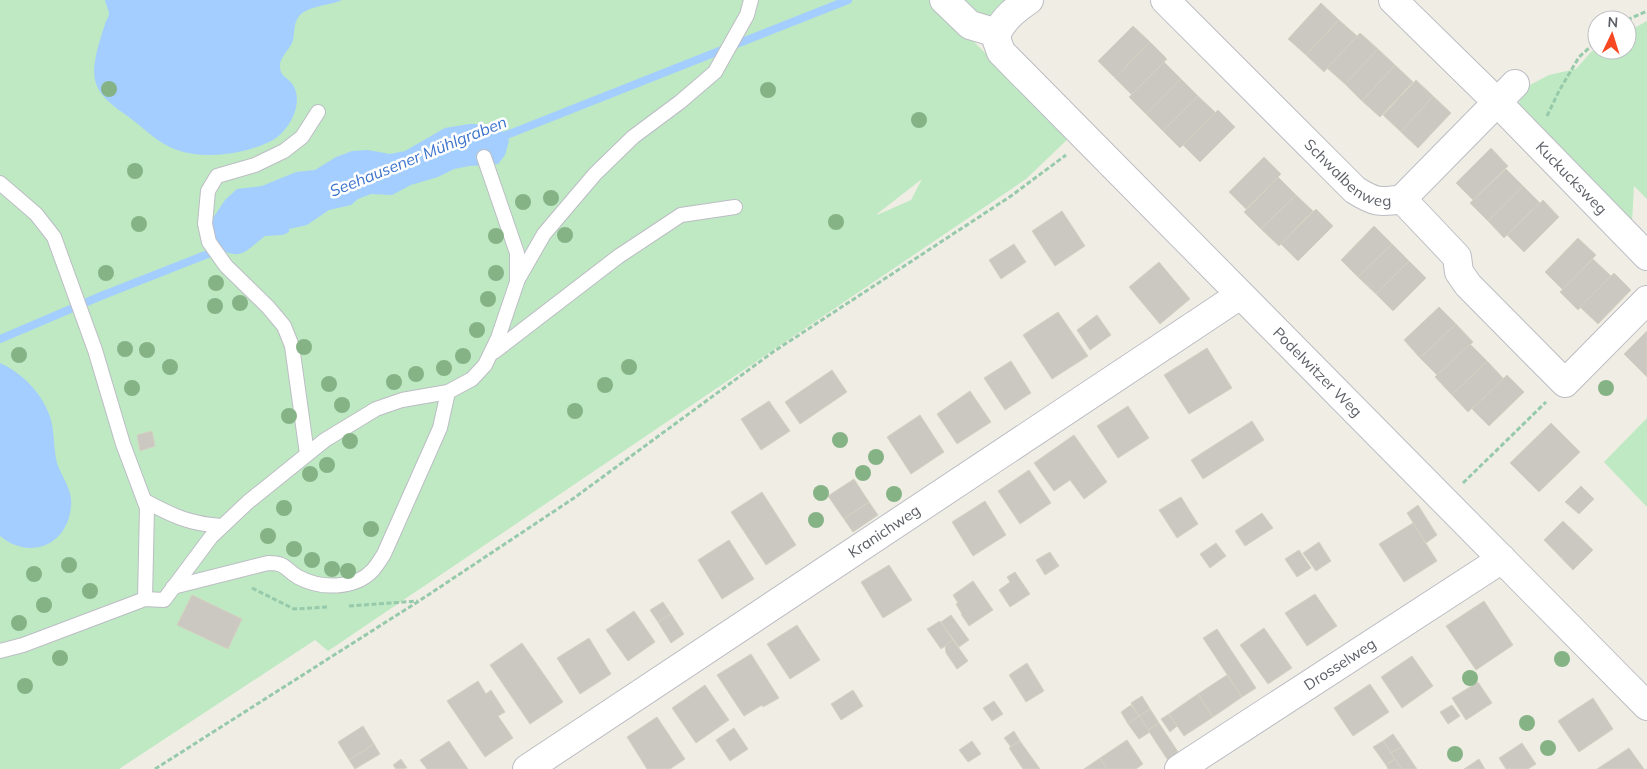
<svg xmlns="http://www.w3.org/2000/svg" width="1647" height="769" viewBox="0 0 1647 769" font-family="Mulish,sans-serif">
	<rect width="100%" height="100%" fill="#f0eee4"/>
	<g fill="#bee9c3" fill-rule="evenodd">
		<path d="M 0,0 L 1016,0 L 967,35 L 1070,137 L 1026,179 L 328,651 L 315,640 L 119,769 L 0,769 ZM 922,179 L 911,200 L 877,215 L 877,214 Z"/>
		<polygon points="1647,21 1647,199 1634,186 1632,222 1517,106 1528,86 1549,75 1576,69 1591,52 1597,48 1597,50 1627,50 1627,32"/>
		<polygon points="1647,418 1647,507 1604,462"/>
	</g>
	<g fill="#a4ceff">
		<path d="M 105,0 L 342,0 C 329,6 311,5 300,15 C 293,23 295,31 293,40 C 291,49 279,57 280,67 C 280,77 289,78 293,85 C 304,103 290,130 273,140 C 247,154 205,160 177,150 C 159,144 145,129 130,118 C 117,108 99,98 95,80 C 91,64 101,37 106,21 C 107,19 109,17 109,14 C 109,10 106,5 105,0 Z"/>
		<path d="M 469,124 C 489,124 500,122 509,141 L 505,155 L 498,164 L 469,166 L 454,169 L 438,177 L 411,185 L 392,195 L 371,194 L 358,199 L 351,205 L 329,210 L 307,225 L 289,229 L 289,232 L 283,235 L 265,236 C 245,251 242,262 216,247 L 211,221 L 225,200 L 237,189 L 262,186 L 296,172 L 315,170 L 336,157 L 352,151 L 368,150 L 390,154 L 405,151 L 445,128 Z"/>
		<path d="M 0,363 C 22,373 40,391 49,414 C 55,429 53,447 57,463 C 62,478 73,490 71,506 C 68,545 30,561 0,536 Z"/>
	</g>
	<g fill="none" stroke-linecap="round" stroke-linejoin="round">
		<g stroke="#a4ceff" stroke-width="8">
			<polyline points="499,138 848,0"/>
			<polyline points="0,339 101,296 218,250"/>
		</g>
	</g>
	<g fill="#cbc8c1" stroke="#d5d1c2">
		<polygon points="1321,3 1339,20 1306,55 1288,39"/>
		<polygon points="1339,20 1357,36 1324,72 1306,55"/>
		<polygon points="1133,26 1150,42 1115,78 1098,61"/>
		<polygon points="1360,33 1378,49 1345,84 1327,68"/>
		<polygon points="1150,42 1167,59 1132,95 1115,78"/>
		<polygon points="1378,49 1395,65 1362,101 1345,84"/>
		<polygon points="1164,62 1181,79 1146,114 1129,97"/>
		<polygon points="1395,65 1413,82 1380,117 1362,101"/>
		<polygon points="1181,79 1198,96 1163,131 1146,114"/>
		<polygon points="1416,80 1433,96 1401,132 1383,115"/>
		<polygon points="1198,96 1216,113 1180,148 1163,131"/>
		<polygon points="1433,96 1451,113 1418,148 1401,132"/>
		<polygon points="1218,110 1235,127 1200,162 1183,145"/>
		<polygon points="1491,148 1508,166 1473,200 1456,183"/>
		<polygon points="1264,157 1281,174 1246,209 1229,192"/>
		<polygon points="1506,169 1523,186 1488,221 1470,203"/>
		<polygon points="1278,177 1296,195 1261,229 1244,212"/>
		<polygon points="1523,186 1540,203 1504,238 1488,221"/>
		<polygon points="1296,195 1313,211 1279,246 1261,229"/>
		<polygon points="1543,200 1559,217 1524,252 1507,235"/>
		<polygon points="1316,209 1333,226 1298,261 1281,244"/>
		<polygon points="1062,211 1085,246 1055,266 1032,231"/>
		<polygon points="1374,226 1392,244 1358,277 1341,260"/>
		<polygon points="1578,238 1596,255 1563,290 1545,272"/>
		<polygon points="1014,244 1026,262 1001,279 989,260"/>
		<polygon points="1392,244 1409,261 1376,294 1358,277"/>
		<polygon points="1593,259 1611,276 1578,310 1560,292"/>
		<polygon points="1409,261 1426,278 1393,311 1376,294"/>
		<polygon points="1159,262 1190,299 1160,324 1129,287"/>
		<polygon points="1614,273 1631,290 1598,324 1580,307"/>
		<polygon points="1439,307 1456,324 1420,358 1404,340"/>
		<polygon points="1058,312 1088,356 1052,379 1023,335"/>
		<polygon points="1097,315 1111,335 1090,350 1077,330"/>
		<polygon points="1456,324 1473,342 1437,375 1420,358"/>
		<polygon points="1647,331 1647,377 1624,354"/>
		<polygon points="1470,344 1487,361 1452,395 1435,377"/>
		<polygon points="1207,348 1232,388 1189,414 1164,375"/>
		<polygon points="1011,361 1031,393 1005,410 984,378"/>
		<polygon points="1487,361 1504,379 1468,412 1452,395"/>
		<polygon points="832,370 847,392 800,424 785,402"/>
		<polygon points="1507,375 1524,392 1489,426 1472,409"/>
		<polygon points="970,391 991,422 957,444 937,414"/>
		<polygon points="769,401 790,431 761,450 741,419"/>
		<polygon points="1128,406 1149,438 1118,458 1097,426"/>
		<polygon points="920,415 944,452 911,474 887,437"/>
		<polygon points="1252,421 1264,440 1203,479 1191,460"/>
		<polygon points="1551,423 1580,452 1539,492 1510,463"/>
		<polygon points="152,431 155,446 140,451 137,435"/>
		<polygon points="1074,435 1107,482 1084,499 1070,480 1054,491 1034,463"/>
		<polygon points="1029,470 1051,503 1020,524 998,491"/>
		<polygon points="854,479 869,502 844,519 828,496"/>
		<polygon points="1581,486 1594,499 1579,514 1565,502"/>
		<polygon points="762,492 796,545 766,565 731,512"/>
		<polygon points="1181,497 1198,524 1177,538 1159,510"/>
		<polygon points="985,501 1006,535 973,556 952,522"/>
		<polygon points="869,502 878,515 853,532 844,519"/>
		<polygon points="1418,505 1437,535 1426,543 1407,513"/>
		<polygon points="1262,513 1273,528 1245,546 1235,531"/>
		<polygon points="1563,521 1593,550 1573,570 1544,540"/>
		<polygon points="1413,523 1437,561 1404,582 1379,544"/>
		<polygon points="729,540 754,579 722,599 698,560"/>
		<polygon points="1319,542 1331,561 1316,571 1303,553"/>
		<polygon points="1216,543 1226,556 1210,568 1200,554"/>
		<polygon points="1299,550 1311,568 1297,577 1285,559"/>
		<polygon points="1050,552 1059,566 1045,575 1036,560"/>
		<polygon points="889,565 912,600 883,618 861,582"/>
		<polygon points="1015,572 1030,594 1010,607 999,590 1010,582 1007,577"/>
		<polygon points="973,581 993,610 969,626 961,614 962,614 956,604 958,603 953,595"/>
		<polygon points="1315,594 1337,626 1307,646 1285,613"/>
		<polygon points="192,595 242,619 228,649 177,625"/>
		<polygon points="1484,601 1513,645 1476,670 1446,626"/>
		<polygon points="663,602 671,614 658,622 650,610"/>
		<polygon points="634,611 655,642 628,661 606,630"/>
		<polygon points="671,614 684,634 671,643 658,622"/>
		<polygon points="951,615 969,640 959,647 941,622"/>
		<polygon points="940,621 953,640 941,649 927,629"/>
		<polygon points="797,625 820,660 790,679 767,644"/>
		<polygon points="1264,628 1292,668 1268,684 1240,645"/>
		<polygon points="1217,629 1256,688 1242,697 1203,638"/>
		<polygon points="589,638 611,674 580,694 557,658"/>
		<polygon points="953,640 968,661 957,669 946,653 945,646"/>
		<polygon points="522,643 563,702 530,724 490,665"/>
		<polygon points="751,654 779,698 763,707 762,705 744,716 717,675"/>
		<polygon points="1412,656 1433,686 1402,708 1381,677"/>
		<polygon points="1027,663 1044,691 1026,702 1009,675"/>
		<polygon points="1227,675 1242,697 1213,717 1198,694"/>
		<polygon points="478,681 486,694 491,690 505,712 498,716 513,738 485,757 447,701"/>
		<polygon points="1478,682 1492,703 1466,720 1452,698"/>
		<polygon points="1370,684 1389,712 1353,736 1334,708"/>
		<polygon points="705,685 729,720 696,743 672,708"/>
		<polygon points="853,690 863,706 841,720 831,704"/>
		<polygon points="1198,694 1213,717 1184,736 1169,714"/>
		<polygon points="1142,696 1150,709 1139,716 1131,703"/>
		<polygon points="1593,698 1613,729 1579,752 1558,721"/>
		<polygon points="994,701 1003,714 992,721 983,708"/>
		<polygon points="1131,705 1139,716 1128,724 1121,712"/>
		<polygon points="1452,705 1460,716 1448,724 1440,712"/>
		<polygon points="1150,709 1159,723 1148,730 1139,716"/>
		<polygon points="1169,714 1177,726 1170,732 1161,719"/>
		<polygon points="1139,716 1150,732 1139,739 1128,724"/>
		<polygon points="657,717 685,759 670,769 647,769 627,737"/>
		<polygon points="1159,723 1182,758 1171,765 1148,730"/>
		<polygon points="363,726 374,744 349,760 338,742"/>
		<polygon points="734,728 748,749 730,761 716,740"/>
		<polygon points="1014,731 1020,741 1011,747 1004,738"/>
		<polygon points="1393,734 1402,747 1391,753 1383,741"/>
		<polygon points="1127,740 1143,764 1136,769 1107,769 1100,758"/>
		<polygon points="449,741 468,769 427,769 420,760"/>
		<polygon points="972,741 981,754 968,762 959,750"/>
		<polygon points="1020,741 1040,769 1023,769 1009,748"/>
		<polygon points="1383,741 1395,759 1386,765 1373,747"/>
		<polygon points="1522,743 1536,764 1528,769 1506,769 1499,758"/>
		<polygon points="374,744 380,754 355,769 349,760"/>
		<polygon points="1402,747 1417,769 1402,769 1395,759 1391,753"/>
		<polygon points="1629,748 1644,769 1597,769"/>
		<polygon points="1100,758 1107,769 1084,769"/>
		<polygon points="401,759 407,768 396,769 393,765"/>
		<polygon points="1395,759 1402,769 1388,769 1386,765"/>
		<polygon points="1479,759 1485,769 1464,769"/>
	</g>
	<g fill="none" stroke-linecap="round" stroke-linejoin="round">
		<g stroke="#bcbdc4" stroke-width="16">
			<g id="service">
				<polyline points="0,183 36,214 54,237 95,350 123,444 147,508 145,599"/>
				<polyline points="517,281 544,234 595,174 633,137 680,102 715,72 747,15 751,0"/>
				<polyline points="494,352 619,256 681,215 735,207"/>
				<polyline points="307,454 292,346 284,326 268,307 226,266 209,242 205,224 208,191 217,176 255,165 284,151 302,137 318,112"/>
				<path d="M 145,501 C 173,516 190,524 222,526"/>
				<path d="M 173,587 L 268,563 C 287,563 283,568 298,577 C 320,589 354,590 373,570 C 377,565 381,559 384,554 L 440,428 L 448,392"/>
				<polyline points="0,651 23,645 145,599 164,600 211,537 248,502 325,440 376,409 402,400 448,392 472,379 485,365 498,338 517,282 517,253 484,157"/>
			</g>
		</g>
		<g stroke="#bcbdc4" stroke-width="30">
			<g id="minor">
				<path id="s1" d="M 944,0 L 970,25 L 997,33 L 997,41 L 1001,52 L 1647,706"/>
				<path id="s2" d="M 1165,0 L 1355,190 C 1374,202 1380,203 1402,199 L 1457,257 L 1459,272 L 1468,285 L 1565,383 L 1647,300"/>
				<path id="s3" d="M 1393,0 L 1496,101 L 1647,256"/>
				<path d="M 997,33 C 1005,17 1015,10 1029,0"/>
				<polyline points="1402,199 1515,84"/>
				<path id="s4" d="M 527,769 L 1240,295"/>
				<path id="s5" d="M 1179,769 L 1502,559"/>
			</g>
		</g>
		<g stroke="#96caab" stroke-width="3" stroke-dasharray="5 2.5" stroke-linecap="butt">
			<polyline points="1627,20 1647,11"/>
			<polyline points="1547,116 1559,91 1579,57 1597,41"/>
			<polyline points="1463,483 1546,402"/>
			<polyline points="252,588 294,609 328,607"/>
			<polyline points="349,606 418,601"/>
			<polyline points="155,769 419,601 574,498 773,352 1011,196 1066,155"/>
		</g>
		<use href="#service" stroke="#fff" stroke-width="14"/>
		<use href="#minor" stroke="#fff" stroke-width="28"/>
	</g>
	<g fill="#85b386">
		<circle cx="109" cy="89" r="8"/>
		<circle cx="768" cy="90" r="8"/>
		<circle cx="919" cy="120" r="8"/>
		<circle cx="135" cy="171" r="8"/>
		<circle cx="551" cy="198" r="8"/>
		<circle cx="523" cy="202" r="8"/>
		<circle cx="836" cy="222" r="8"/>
		<circle cx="139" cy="224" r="8"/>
		<circle cx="565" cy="235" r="8"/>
		<circle cx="496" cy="236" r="8"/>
		<circle cx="106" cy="273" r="8"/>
		<circle cx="496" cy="273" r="8"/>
		<circle cx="216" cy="283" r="8"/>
		<circle cx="488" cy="299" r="8"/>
		<circle cx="240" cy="303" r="8"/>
		<circle cx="215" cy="306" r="8"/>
		<circle cx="477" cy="330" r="8"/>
		<circle cx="304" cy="347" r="8"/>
		<circle cx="125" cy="349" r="8"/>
		<circle cx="147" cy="350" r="8"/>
		<circle cx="19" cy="355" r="8"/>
		<circle cx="463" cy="356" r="8"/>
		<circle cx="170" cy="367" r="8"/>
		<circle cx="629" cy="367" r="8"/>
		<circle cx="444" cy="368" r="8"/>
		<circle cx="416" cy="374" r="8"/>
		<circle cx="394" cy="382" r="8"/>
		<circle cx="329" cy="384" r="8"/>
		<circle cx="605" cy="385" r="8"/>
		<circle cx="132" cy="388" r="8"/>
		<circle cx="1606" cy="388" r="8"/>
		<circle cx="342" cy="405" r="8"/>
		<circle cx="575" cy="411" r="8"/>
		<circle cx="289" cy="416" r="8"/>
		<circle cx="840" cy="440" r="8"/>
		<circle cx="350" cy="441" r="8"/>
		<circle cx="876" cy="457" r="8"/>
		<circle cx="327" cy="465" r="8"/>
		<circle cx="863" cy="473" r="8"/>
		<circle cx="310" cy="474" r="8"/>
		<circle cx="821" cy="493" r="8"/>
		<circle cx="894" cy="494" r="8"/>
		<circle cx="284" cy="508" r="8"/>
		<circle cx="816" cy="520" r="8"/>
		<circle cx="371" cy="529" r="8"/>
		<circle cx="268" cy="536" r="8"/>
		<circle cx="294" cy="549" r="8"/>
		<circle cx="312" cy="560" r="8"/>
		<circle cx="69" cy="565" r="8"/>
		<circle cx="332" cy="569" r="8"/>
		<circle cx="348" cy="571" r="8"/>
		<circle cx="34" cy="574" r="8"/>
		<circle cx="90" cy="591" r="8"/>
		<circle cx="44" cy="605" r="8"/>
		<circle cx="19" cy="623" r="8"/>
		<circle cx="60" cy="658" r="8"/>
		<circle cx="1562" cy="659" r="8"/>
		<circle cx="1470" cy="678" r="8"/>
		<circle cx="25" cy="686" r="8"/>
		<circle cx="1527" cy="723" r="8"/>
		<circle cx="1548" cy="748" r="8"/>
		<circle cx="1455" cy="754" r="8"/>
	</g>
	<g text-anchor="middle" stroke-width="5" stroke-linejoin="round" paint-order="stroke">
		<g font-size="15" fill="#5c5f66" stroke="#fff">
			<text dy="5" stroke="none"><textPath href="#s2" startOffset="254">Schwalbenweg</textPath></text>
			<text dy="5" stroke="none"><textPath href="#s3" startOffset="252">Kuckucksweg</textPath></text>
			<text dy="5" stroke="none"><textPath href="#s1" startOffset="534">Podelwitzer Weg</textPath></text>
			<text dy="5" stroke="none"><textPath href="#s4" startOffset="429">Kranichweg</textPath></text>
			<text dy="5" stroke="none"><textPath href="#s5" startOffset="192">Drosselweg</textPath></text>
		</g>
		<g font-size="16" font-style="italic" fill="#3d74cd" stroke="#fff">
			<text transform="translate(418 156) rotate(-22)" y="6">Seehausener Mühlgraben</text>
		</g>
	</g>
	<g transform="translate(1612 35) rotate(4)"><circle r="24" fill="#ffffff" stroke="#bebfc2"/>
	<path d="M0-4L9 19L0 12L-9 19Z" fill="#f74822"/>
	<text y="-8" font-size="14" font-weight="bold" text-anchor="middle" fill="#5c5f66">N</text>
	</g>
</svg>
